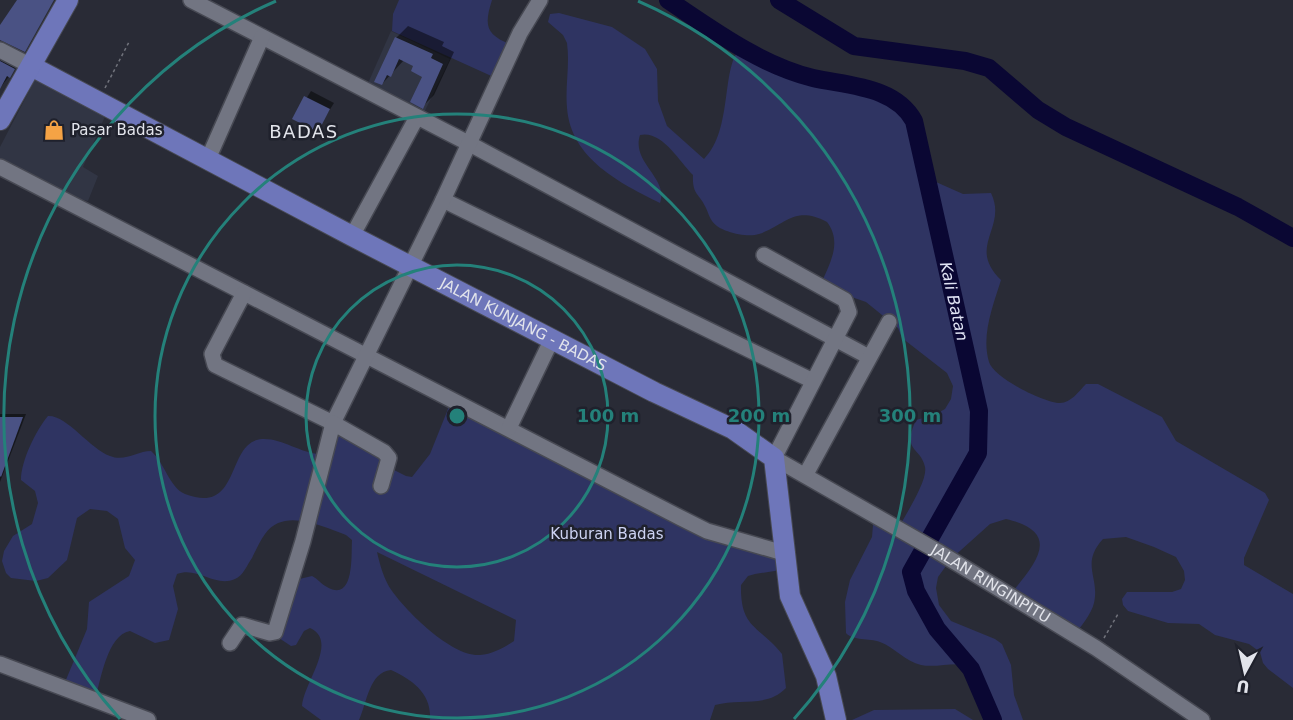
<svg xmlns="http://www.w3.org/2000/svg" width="1293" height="720" viewBox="0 0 1293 720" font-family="'DejaVu Sans',sans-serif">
	<rect width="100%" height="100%" fill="#292b36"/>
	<g fill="#313544">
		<polygon points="391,31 450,59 421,119 365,90"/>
		<polygon points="37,76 106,114 83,167 98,176 88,201 51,193 0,167 0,147"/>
	</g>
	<g fill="#2f3462" fill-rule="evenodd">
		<path d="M 399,0 L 492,0 C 483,28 487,35 514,46 L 498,79 L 392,31 L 393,14 Z"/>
		<path d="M 559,13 L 612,27 L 645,49 L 657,69 L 658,101 L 667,126 L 704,159 C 734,129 720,64 742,47 C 762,60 787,70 810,77 C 842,87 891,83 911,115 C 922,133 923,159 927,178 L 963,194 L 991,193 C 1008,228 966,246 1001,280 C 993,306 981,335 989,362 C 994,378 1044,403 1060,403 C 1071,403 1079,391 1086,384 L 1098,384 L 1162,417 L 1176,441 L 1265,493 L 1269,500 L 1244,558 L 1244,565 L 1293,594 L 1293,688 L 1268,669 L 1263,663 L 1260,652 L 1249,644 L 1215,635 L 1199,624 L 1168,623 L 1128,611 L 1123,605 L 1122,599 L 1127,592 L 1172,592 L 1181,589 L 1185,580 L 1184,571 L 1176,557 L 1154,547 L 1126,537 L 1103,539 C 1080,564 1100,577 1094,603 C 1091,615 1081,626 1074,636 L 1009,596 C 1034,565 1065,533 1006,519 L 990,524 L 951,559 L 938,577 L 936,588 L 939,605 L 951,621 L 995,639 L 1002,644 L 1011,665 L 1014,695 L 1023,720 L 993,720 L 967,665 C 951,662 936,668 921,665 C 906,662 894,647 880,642 C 869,638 853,641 846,633 L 845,602 L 850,580 L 872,537 L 874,513 L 899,527 C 906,514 928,480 925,467 C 921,447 901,452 916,420 L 934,415 L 945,409 L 951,399 L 953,386 L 947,373 L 902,338 L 898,328 L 866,302 L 820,286 C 829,265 843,243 827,222 C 794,205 786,225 759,234 C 747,238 719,232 712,221 C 709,217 708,212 706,208 C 699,193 692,195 693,175 C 679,161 662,130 640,135 C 631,163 669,178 660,203 C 620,183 571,159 567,108 C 565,86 570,65 567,43 L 563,35 L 548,22 L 550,14 Z"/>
		<path d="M 452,399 L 681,518 L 787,554 L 787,569 L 755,574 L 748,576 L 741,585 C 740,629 759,625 782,654 L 786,688 C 767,708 740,698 715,705 L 710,720 L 430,720 C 432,694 413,680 391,670 C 369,672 367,703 359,720 L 321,720 L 302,706 C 304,682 339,641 310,628 L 304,631 L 296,645 L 291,646 L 273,634 L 291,581 L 312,576 C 318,579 321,584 327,587 C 355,603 351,554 352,540 L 346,535 C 323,527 284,507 265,534 C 260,541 256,550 252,558 C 247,565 243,576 235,579 C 215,588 198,566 177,574 L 173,586 L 178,609 L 169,640 L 155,643 L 130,631 C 107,635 101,680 95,699 L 63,687 L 87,629 L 89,602 L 129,576 L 135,560 L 125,548 L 118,519 L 107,511 L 90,509 L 77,518 L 67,560 L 48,578 L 36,581 L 11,578 L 6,573 L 2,561 L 4,551 L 13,536 L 32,524 L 38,503 L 35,491 L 21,480 C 21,461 36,430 48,416 C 67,415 90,449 110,456 C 125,462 137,451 151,451 C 165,463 169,487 185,494 C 242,516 225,442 262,439 C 282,438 300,453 320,454 L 333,423 L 384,452 L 388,467 L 406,476 L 412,477 L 430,454 ZM 377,552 L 516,620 L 514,641 C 503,648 493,654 480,655 C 452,657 407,612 392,591 C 384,580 380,565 377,552 Z"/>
		<polygon points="955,709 973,720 852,720 874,710"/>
	</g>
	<g fill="#0007">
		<polygon points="408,26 444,42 442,46 454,52 434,95 422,107 424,76 415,65 404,60 382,84 396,38"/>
		<polygon points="0,55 18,65 0,88"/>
		<polygon points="311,91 334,103 317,130 294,118"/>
		<polygon points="0,414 26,414 0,482"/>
	</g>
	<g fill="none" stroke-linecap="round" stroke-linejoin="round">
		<g stroke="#0a0733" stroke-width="18">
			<path id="s1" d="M 668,0 C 713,30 760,65 813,78 C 848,86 895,86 914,121 L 979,411 L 978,453 L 911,572 L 916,591 L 937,629 L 971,669 L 993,720"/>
			<polyline points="779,0 854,46 965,61 989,68 1038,110 1066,127 1238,207 1293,238"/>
		</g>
	</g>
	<g fill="#4a5284">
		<polygon points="17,0 54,0 25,52 0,40 0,25"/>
		<polygon points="395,37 433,54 431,58 443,64 423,109 410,102 422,77 411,71 413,66 399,59 391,77 387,75 382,85 374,82"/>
		<polygon points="0,61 15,69 10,78 7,76 0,89"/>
		<polygon points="304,96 330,109 318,132 292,119"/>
		<polygon points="0,417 23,417 1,477 0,476"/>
	</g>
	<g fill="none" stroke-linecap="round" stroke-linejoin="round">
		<g stroke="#474953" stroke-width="18">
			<g id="minor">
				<polyline points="191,0 468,143 869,357"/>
				<polyline points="0,50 31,66"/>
				<polyline points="208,159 262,37"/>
				<polyline points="0,167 681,518 707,531 787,554"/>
				<polyline points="443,200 813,381"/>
				<polyline points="352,236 417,117"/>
				<path id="s2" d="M 764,255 L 845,300 L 849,312 L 774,458 L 937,551 L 1096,648 L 1202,720"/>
				<polyline points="244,293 212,354 215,365 333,423 443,200 520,33 540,0"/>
				<polyline points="509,428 552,339"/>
				<polyline points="806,474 889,322"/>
				<polyline points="230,643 242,625 270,633 275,632 303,541 333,423 384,452 389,458 381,486"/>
				<polyline points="0,664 148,720"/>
			</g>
		</g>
		<g stroke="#474953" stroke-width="22">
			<g id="major">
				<path id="s3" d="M 31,66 L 352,236 L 654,392 L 733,429 L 774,458 L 790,596 L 826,676 L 836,720"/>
				<polyline points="0,120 68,0"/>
			</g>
		</g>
		<g stroke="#71737c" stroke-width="1.5" stroke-dasharray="3 3" stroke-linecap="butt">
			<polyline points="105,88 129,42"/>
			<polyline points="1104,638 1118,614"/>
		</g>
		<use href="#minor" stroke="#727582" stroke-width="15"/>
		<use href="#major" stroke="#6e76ba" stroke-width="20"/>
	</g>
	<g fill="none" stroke="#24817a" stroke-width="3">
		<circle cx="457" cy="416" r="151"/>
		<circle cx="457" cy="416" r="302"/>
		<path d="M120 719A453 453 0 0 1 276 1M638 1A453 453 0 0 1 794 719"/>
	</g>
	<defs>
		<g id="shop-bare" transform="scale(1.62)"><path d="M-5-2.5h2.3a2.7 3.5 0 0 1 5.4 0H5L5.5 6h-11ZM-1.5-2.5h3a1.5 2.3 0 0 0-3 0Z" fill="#f5a345" stroke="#1f212c" stroke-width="2.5" paint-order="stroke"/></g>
	</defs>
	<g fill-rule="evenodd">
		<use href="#shop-bare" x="54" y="130"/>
	</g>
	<g text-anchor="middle" stroke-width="5" stroke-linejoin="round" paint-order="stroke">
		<g font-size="15" fill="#e2e4eb" stroke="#1f212c" text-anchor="start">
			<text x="71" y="135">Pasar Badas</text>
		</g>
		<g font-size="15" fill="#e2e4eb" stroke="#1f212c">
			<text dy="5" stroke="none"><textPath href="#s3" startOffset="556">JALAN KUNJANG - BADAS</textPath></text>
			<text dy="5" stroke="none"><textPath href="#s2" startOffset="520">JALAN RINGINPITU</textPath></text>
		</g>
		<g font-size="15" fill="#cdd3f3" stroke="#1f212c">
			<text x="607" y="539">Kuburan Badas</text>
		</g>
		<g font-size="16" font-style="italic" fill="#e0e3f4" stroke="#1f212c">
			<text dy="6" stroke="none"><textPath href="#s1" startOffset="464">Kali Batan</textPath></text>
		</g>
		<g font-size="18" letter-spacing="1.5" fill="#e2e4eb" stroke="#1f212c">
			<text x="304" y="138">BADAS</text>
		</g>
	</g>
	<circle cx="457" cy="416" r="9" fill="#24817a" stroke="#1f212c" stroke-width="3"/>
	<g font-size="18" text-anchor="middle" font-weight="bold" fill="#24817a" stroke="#1f212c" stroke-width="5" stroke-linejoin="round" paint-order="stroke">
		<text x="608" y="422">100 m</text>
		<text x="759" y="422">200 m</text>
		<text x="910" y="422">300 m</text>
	</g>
	<g transform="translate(1245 672) rotate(188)" stroke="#1f212c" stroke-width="4.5" paint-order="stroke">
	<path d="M0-4.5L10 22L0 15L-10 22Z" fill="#e2e4eb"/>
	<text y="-9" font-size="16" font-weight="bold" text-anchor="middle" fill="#e2e4eb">U</text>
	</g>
</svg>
